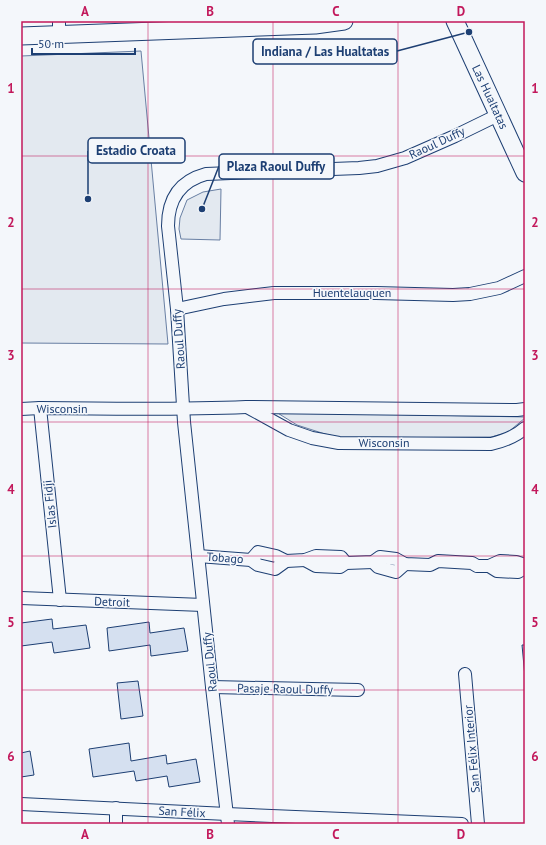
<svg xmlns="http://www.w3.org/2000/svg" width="546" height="845" viewBox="0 0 546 845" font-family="'PT Sans',sans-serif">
	<rect width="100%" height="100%" fill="#f4f7fb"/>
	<g fill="#e3e9f0" stroke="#687fa3">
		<polygon points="141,51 168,344 21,343 21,56"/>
		<polygon points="221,189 220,240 181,239 179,229 180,218 187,200 203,192"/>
		<polygon points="276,412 525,417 525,418 507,433 491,437 342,438 325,434 297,425"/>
	</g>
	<g fill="#d5e0f0" stroke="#1d3f73">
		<polygon points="52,619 53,629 86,625 90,648 54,653 52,642 21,646 21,623"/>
		<polygon points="149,622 150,633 184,628 188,651 151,656 150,645 109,651 107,628"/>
		<polygon points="522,645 525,645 525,677"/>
		<polygon points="138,681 143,716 121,719 117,683"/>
		<polygon points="129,743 131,761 166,755 167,764 196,759 200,782 169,787 167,776 136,781 134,771 93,777 89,749"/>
		<polygon points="30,751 34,775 21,777 21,753"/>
	</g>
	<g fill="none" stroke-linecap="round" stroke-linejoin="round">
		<g stroke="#1d3f73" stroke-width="14">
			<g id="street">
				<polyline points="59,21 59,35"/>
				<polyline points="177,309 224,299 274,293 376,293 453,295 470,294 499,288 525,276"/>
				<polyline points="40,408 60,600"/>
				<path d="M 249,408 L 289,430 L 312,438 L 339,443 L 491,444 C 504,441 515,437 525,428"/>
				<path d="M 21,409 L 40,408 C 109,409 178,410 246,407 L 517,410 L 525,409"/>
				<polyline points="198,556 251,560 258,565 275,569 286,561"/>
				<polyline points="251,560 258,552 276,556 286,561 305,560 316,556 341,557 346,563"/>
				<polyline points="305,560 316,566 340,567 346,563 373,562 380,557 396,559 405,564 430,565 438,561 472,563 477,566 489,566 500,561 516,562 525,565"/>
				<polyline points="373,562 378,567 396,572 405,564"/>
				<polyline points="489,566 497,571 518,572 525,568"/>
				<polyline points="21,598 203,605"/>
				<polyline points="465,674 478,824"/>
				<polyline points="212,687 358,690"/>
				<polyline points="21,804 227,814 462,824"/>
				<polyline points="116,824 116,808"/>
				<path d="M 228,824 L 212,687 L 184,422 L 177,309 L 168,226 C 168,199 180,181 206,174 L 359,168 L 377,166 L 405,158 L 455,136 L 498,115"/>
			</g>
		</g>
		<g stroke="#1d3f73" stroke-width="19">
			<g id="secondary">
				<polyline points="455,21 525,173"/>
				<polyline points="21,36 315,25 344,21"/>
			</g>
		</g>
		<use href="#street" stroke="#f4f7fb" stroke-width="12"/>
		<use href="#secondary" stroke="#f4f7fb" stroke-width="17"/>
	</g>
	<path fill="none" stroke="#c2185b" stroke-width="1" stroke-opacity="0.55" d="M 148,21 L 148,824M 273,21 L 273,824M 398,21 L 398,824M 21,156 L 525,156M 21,289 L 525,289M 21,422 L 525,422M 21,556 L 525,556M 21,690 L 525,690"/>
	<g text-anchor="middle" stroke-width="3" stroke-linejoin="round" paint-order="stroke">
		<g font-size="12" fill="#1d3f73" stroke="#f4f7fb">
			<text transform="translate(490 97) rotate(65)" y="4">Las Hualtatas</text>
			<text transform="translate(437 143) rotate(-25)" y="4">Raoul Duffy</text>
			<text x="352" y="297">Huentelauquen</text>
			<text transform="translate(179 339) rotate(-94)" y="4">Raoul Duffy</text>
			<text x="62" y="413">Wisconsin</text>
			<text x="384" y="447">Wisconsin</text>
			<text transform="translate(50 504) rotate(-96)" y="4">Islas Fidji</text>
			<text transform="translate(225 558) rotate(4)" y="4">Tobago</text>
			<text transform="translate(112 602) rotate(2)" y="4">Detroit</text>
			<text transform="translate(210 662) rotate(-96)" y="4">Raoul Duffy</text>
			<text transform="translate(285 689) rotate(1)" y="4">Pasaje Raoul Duffy</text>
			<text transform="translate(472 749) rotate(-95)" y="4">San Félix Interior</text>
			<text transform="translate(182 812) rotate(3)" y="4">San Félix</text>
		</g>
	</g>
	<path fill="none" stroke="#1d3f73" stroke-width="1.5" d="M469 32L397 51M88 199L88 151M202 209L219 166"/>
	<g fill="#1d3f73" stroke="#f4f7fb" stroke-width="1.5">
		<circle cx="469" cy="32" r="4"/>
		<circle cx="88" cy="199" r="4"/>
		<circle cx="202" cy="209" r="4"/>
	</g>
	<g fill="#f4f7fb" stroke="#1d3f73" stroke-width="1.5">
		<rect x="253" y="39" width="144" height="25" rx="4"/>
		<rect x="88" y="138" width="97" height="25" rx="4"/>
		<rect x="219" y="154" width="115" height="25" rx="4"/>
	</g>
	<g font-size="13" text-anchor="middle" font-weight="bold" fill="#1d3f73">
		<text x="325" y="56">Indiana / Las Hualtatas</text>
		<text x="136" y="155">Estadio Croata</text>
		<text x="276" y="171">Plaza Raoul Duffy</text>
	</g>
	<rect width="546" height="845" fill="none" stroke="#f4f7fb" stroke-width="44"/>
	<path d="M32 48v6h103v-6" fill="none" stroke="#1d3f73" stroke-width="2"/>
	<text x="38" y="48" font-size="12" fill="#1d3f73" stroke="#f4f7fb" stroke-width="3" paint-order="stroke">50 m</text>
	<rect x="22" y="22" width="502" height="801" fill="none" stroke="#c2185b" stroke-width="1.5"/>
	<g font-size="13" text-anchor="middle" font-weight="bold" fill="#c2185b">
		<text x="85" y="16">A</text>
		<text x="210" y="16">B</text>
		<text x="336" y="16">C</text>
		<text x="461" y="16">D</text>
		<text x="11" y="93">1</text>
		<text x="535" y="93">1</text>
		<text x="11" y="227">2</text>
		<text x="535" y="227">2</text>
		<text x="11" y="360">3</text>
		<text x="535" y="360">3</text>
		<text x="11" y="494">4</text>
		<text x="535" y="494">4</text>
		<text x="11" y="627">5</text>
		<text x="535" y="627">5</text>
		<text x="11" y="761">6</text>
		<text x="535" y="761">6</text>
		<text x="85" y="839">A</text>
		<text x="210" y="839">B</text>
		<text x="336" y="839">C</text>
		<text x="461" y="839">D</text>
	</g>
</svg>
